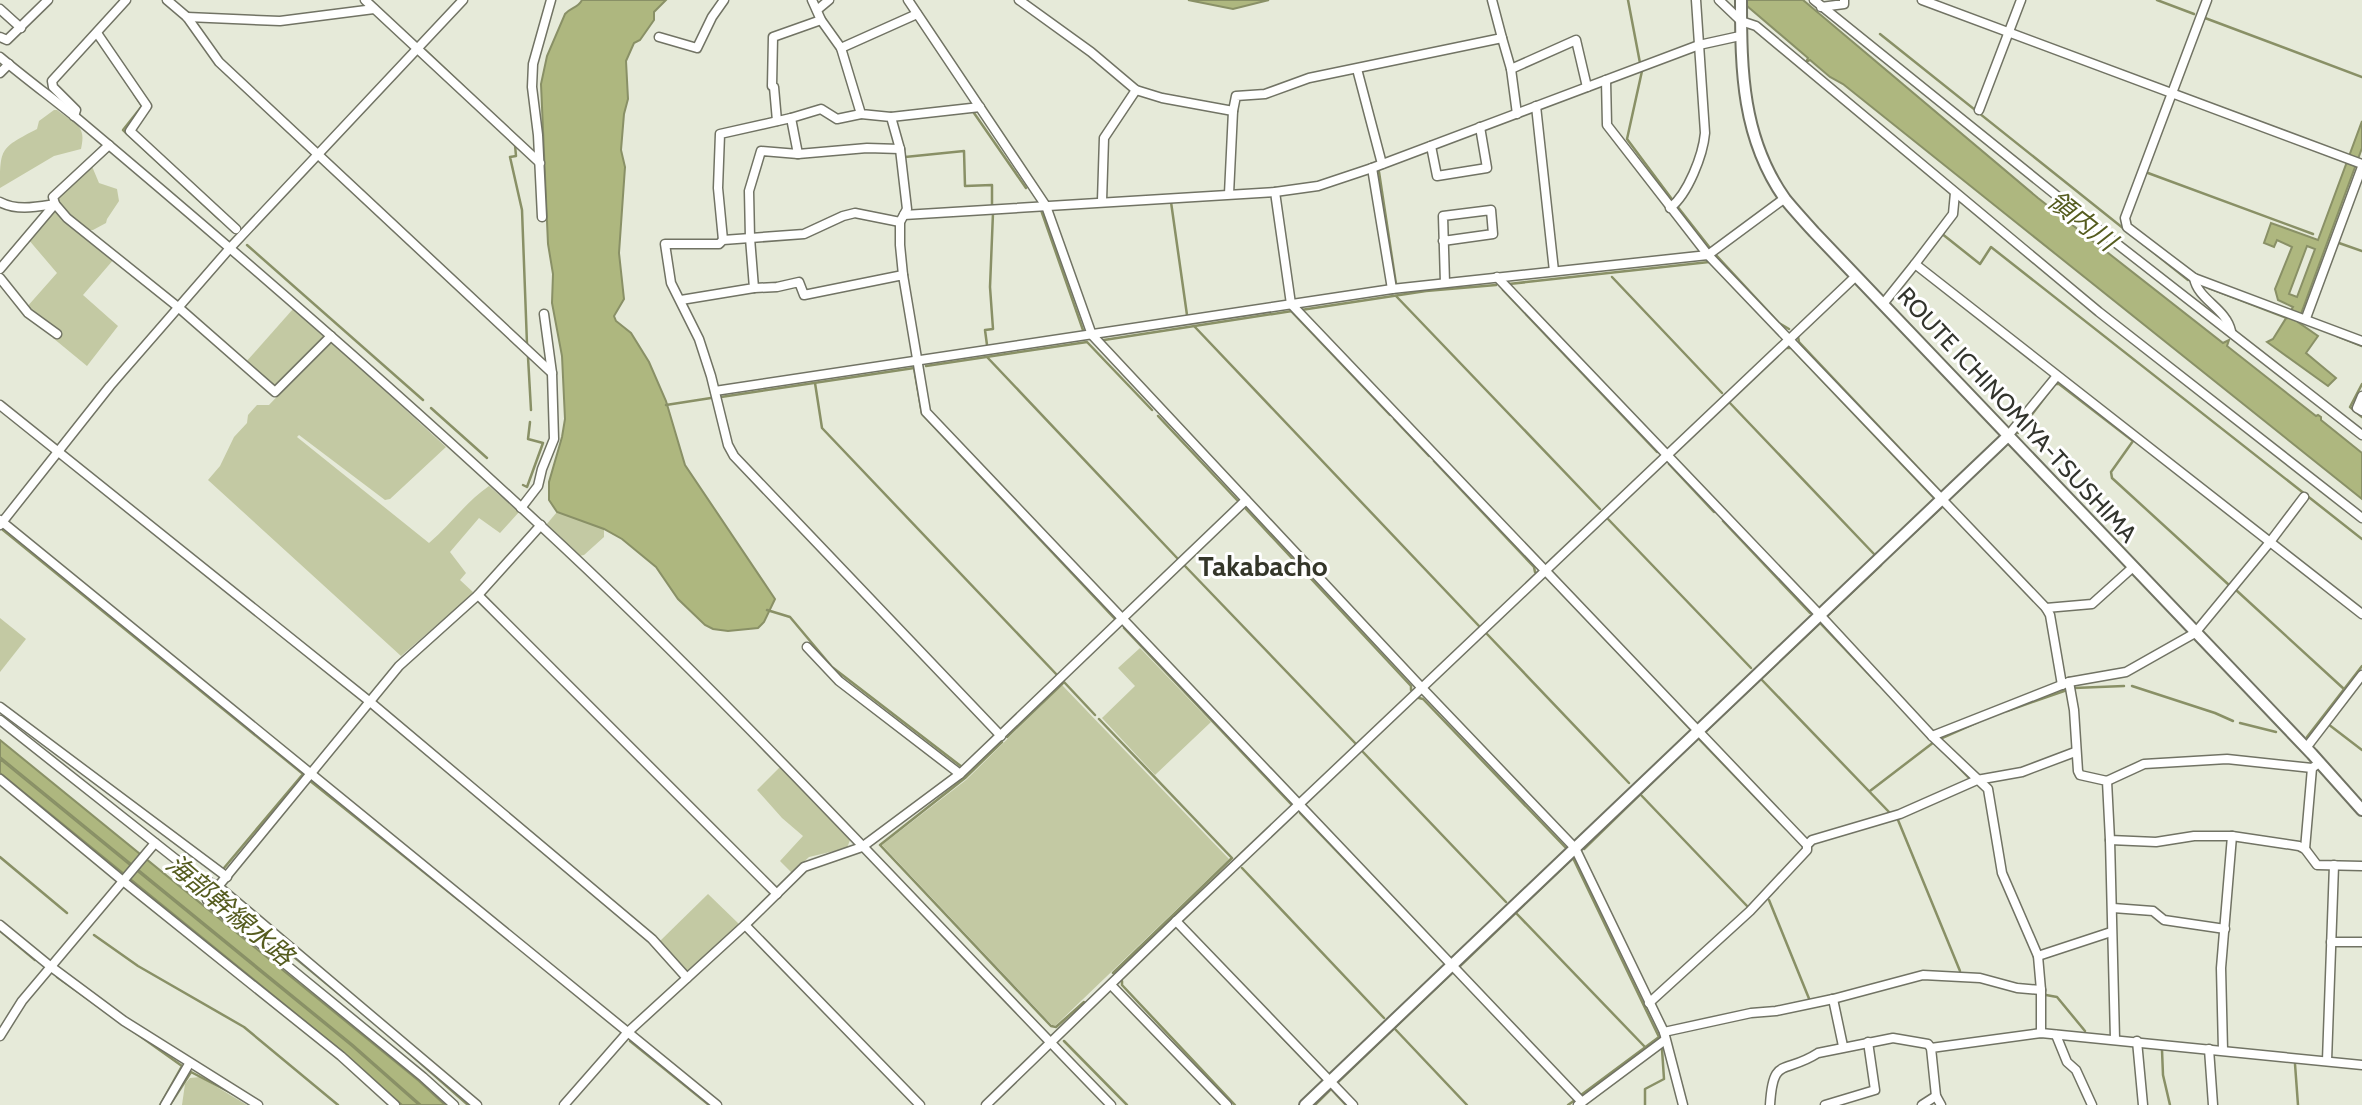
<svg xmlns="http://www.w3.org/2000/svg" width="2362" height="1105" viewBox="0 0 2362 1105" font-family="Cabin,'Noto Sans JP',sans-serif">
	<rect width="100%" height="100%" fill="#e6ead9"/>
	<g fill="#c3c9a3">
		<path d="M 54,110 L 57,110 C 75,124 87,125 81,149 L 54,156 L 0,188 C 0,147 1,148 37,129 L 39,121 Z"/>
		<polygon points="91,164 99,183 117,189 119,201 107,219 106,223 93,230 85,230 68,216 56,197"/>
		<polygon points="55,208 114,259 83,295 118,326 87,366 53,338 58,332 26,308 57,273 28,239"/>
		<polygon points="293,309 323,336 322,341 278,386 272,387 245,363"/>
		<path d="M 333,343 L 446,447 L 390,499 L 385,500 L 299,435 L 297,437 L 429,543 C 450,525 466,502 489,486 L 519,512 L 500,533 L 479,518 L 450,552 L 466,573 L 460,580 L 474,593 L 401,656 L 208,480 L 220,466 L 234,437 L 247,423 L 248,415 L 257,405 L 269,405 L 327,344 Z"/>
		<polygon points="557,512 604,529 604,537 584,555 579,556 546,525"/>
		<polygon points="0,618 26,639 0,672"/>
		<polygon points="1140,648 1211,722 1155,775 1102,718 1135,686 1118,668"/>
		<polygon points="1062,685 1229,859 1056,1025 1052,1025 882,845 966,780"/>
		<polygon points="780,767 850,840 847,848 809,857 792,873 780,861 803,836 782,818 757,790"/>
		<polygon points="708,894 739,924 692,969 685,971 659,942"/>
		<polygon points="200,1077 247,1105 182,1105 185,1084 190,1078"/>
	</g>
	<g fill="#aeb77f" stroke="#899066" stroke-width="2" fill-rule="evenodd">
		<path d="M 582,0 L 666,0 L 654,12 L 654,20 L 640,40 L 634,43 L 626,61 L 628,99 L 624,114 L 621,150 L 625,167 L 619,253 L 624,299 L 614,316 L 616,321 L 631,333 L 649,362 L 666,401 L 685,465 L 775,599 L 764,622 L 758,628 L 728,631 L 713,629 L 705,625 L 678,599 L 656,567 L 622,539 L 604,529 L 557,512 L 549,500 L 549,482 L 562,437 L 565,419 L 562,356 L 552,303 L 553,274 L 548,244 L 541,84 L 547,56 L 565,14 C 570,8 578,8 582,0 Z"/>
		<polygon points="1188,0 1269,0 1233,9"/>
		<polygon points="1740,0 1803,0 2038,198 2223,343 2229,340 2227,346 2316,416 2318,415 2321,417 2321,420 2362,453 2362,499 1843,84 1830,77 1810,60 1806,62 1808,58"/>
		<path d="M 2362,121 L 2362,148 L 2298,322 L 2318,336 L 2306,353 L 2336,378 L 2328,386 L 2267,342 L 2273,339 L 2293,307 L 2278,300 L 2275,289 L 2292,247 L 2277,240 L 2274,247 L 2264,243 L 2271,223 L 2318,240 ZM 2307,246 L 2315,249 L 2297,297 L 2289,294 Z"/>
		<polygon points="0,740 419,1081 445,1105 421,1105 353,1045 0,757"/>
		<polygon points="0,759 352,1046 419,1105 402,1105 344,1053 0,773"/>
	</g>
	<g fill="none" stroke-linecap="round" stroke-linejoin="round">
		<g stroke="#899066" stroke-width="2.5">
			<polyline points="1628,0 1640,63"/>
			<polyline points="2157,0 2194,14"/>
			<polyline points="2205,18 2362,77"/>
			<polyline points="1880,34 2188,280"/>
			<polyline points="425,50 463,86"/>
			<polyline points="1642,71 1627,139 1674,202"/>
			<polyline points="134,94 142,106 123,130 219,219"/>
			<polyline points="974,113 1026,188"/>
			<polyline points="515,145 516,156 510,157 522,210 527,344"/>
			<polyline points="905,157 964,151 965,186 992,185 992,205"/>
			<polyline points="1379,172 1396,284"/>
			<polyline points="2148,173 2313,234"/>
			<polyline points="1171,202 1187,315"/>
			<polyline points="1677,206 1710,248"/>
			<polyline points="1041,210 1083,330"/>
			<polyline points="1941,233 1980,264 1991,247 2362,539"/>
			<polyline points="2339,243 2362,251"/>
			<polyline points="247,245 423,400"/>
			<polyline points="1715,254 1779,323 1789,329"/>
			<polyline points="1612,277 1722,393"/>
			<polyline points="1509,284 1709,262"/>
			<polyline points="2209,288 2287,318"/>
			<polyline points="1503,290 1657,452"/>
			<polyline points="1396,296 1600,509"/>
			<polyline points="1301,310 1426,291 1496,285"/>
			<polyline points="1291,311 1390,415"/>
			<polyline points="1194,326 1479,626"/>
			<polyline points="2337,336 2362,346"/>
			<polyline points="1798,337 1799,342 1940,491"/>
			<polyline points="1104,340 1292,311"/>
			<polyline points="987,345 985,330 993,329 990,287 993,213"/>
			<polyline points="1787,348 1791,348 1933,497"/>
			<polyline points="528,357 531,410"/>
			<polyline points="987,357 1178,559"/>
			<polyline points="926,366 1087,342 1152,410"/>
			<polyline points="815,383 822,428 1058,676"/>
			<polyline points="2362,384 2350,407 2362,417"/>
			<polyline points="721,397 914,368 922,414 1115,619"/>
			<polyline points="1729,402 1874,554"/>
			<polyline points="666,405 711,398"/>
			<polyline points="431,408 487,458"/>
			<polyline points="1158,416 1237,500"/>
			<polyline points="1394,419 1429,456"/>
			<polyline points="2018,433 2055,384 2059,384 2133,441 2111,472 2112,478 2229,585"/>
			<polyline points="1434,461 1534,567 1535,572"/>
			<polyline points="1669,464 1714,512"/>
			<polyline points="523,485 527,487 543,443 528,439 530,422"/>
			<polyline points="1948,500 2002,449"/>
			<polyline points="1246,509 1411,686 1411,690"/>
			<polyline points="1608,519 1751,668"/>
			<polyline points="1723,521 1810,613"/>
			<polyline points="3,530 303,774 224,868"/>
			<polyline points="1884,561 1942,507"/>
			<polyline points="1185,566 1356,744"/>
			<polyline points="1559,590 1690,729"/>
			<polyline points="2236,590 2344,689"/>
			<polyline points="767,610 790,617 832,667 962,767"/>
			<polyline points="1827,616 1881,565"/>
			<polyline points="1124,628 1291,804"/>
			<polyline points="1487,634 1629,783"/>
			<polyline points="1761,679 1890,813"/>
			<polyline points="2132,686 2215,713 2233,721"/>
			<polyline points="2074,688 2124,686"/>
			<polyline points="1419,698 1423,699 1565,847"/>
			<polyline points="2007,711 2067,690"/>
			<polyline points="1099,719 1232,858 1113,973"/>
			<polyline points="2240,723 2276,732"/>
			<polyline points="2328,724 2362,750"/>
			<polyline points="1706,731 1820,623 1878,684"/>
			<polyline points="1007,737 1064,682 1095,715"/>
			<polyline points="2307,737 2362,666"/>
			<polyline points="1942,738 1978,722"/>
			<polyline points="1002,742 965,778 880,845 1051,1026 1056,1027 1084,1002"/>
			<polyline points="1363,752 1506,902"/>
			<polyline points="1946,754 1968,777"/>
			<polyline points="309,780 460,901"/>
			<polyline points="1870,791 1934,742"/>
			<polyline points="1640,794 1748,907"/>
			<polyline points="1300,813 1444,963"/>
			<polyline points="1898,820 1960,971"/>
			<polyline points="1584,849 1698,738 1786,829"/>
			<polyline points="0,857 67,913"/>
			<polyline points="1242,868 1384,1018"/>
			<polyline points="221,897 378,1026"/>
			<polyline points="1769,900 1810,1001"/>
			<polyline points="1516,913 1645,1047"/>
			<polyline points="0,931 35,960"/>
			<polyline points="94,935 138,966 244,1027 338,1105"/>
			<polyline points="1459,967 1573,858 1659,1037 1581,1095"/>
			<polyline points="57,977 182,1066 160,1105"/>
			<polyline points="1122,981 1122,985 1235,1105"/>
			<polyline points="2046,995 2057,997 2085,1031"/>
			<polyline points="1274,1029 1322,1079"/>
			<polyline points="1395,1029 1467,1105"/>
			<polyline points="393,1039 468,1105"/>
			<polyline points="630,1041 709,1105"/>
			<polyline points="1064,1041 1127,1105"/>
			<polyline points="2162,1050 2163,1075 2170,1105"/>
			<polyline points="2295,1064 2298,1105"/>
			<polyline points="1337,1083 1453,972"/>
			<polyline points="170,1105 191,1072 233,1094"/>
			<polyline points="1315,1105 1331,1089 1346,1105"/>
			<polyline points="1568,1105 1575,1100"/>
			<polyline points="1645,1105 1645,1089 1664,1079 1662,1049"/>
		</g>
		<g stroke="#717364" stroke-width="11">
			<g id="street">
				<polyline points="167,0 187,17 219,62 552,373"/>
				<polyline points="365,0 540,163"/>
				<polyline points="812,0 821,20 841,48 861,114 891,117 900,149 907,209 900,222 900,245 903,275"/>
				<polyline points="908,0 1046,206 1092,335 1422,688 1575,848 1664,1032 1683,1105"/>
				<polyline points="1019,0 1091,52 1136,90 1162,98 1233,111 1236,96 1265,94 1309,78 1502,38 1511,69 1517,114"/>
				<polyline points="1492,0 1502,38"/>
				<polyline points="1719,0 1741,21 1756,26 2099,312 2362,518"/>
				<polyline points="1814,0 2098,229 2362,435"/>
				<polyline points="1922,0 2362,164"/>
				<polyline points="2207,0 2125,218 2127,227 2194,278 2362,341"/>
				<polyline points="1821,7 1844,4 1844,0"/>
				<polyline points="0,9 21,28"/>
				<polyline points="817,10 829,0"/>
				<polyline points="187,17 280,21 374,9"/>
				<polyline points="97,33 147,106 130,131 236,229"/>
				<polyline points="0,37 7,40 48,0"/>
				<polyline points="659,37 697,48 712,17 724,0"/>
				<polyline points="841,48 917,14"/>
				<path d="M 0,57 C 25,78 52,98 78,119 C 235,251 390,385 540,525 C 739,709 922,911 1111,1105"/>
				<polyline points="1357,69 1382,164"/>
				<polyline points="1511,69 1576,40 1587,87"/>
				<polyline points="0,73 9,64"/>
				<polyline points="1606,80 1607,125 1708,255 2046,608 2050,615 2062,685"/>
				<polyline points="1536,106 1554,271"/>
				<polyline points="1979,110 2021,0"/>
				<polyline points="861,114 837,119 821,109 791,118 798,154 867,148 900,149"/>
				<polyline points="74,116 76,110 53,87 52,81 126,0"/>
				<polyline points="891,117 980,107"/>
				<polyline points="777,121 774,87 772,86 773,37 821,20"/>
				<polyline points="1431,146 1437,176 1487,168 1480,127"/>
				<polyline points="1372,168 1392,289"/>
				<polyline points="1275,192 1291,304 1807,845"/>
				<polyline points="1229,194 1233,111"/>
				<polyline points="1102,201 1104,138 1136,90"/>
				<path d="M 0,202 C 17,211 36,207 55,204 L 67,218 L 178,307 L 275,392 L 331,336"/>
				<path d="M 1670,208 C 1688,194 1703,155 1705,133 L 1696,0"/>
				<polyline points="904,215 1275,192 1318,186 1372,168 1699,45 1740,36"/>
				<polyline points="542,217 538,135 532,87 533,64 551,0"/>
				<polyline points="900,222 855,213 843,216 804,234 723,240 719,244 665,244 671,283 699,339 711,376 728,445 734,456 1001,736"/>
				<polyline points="723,240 718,188 720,134 791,118"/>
				<polyline points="1443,241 1493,234 1491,210 1443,216 1445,283"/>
				<polyline points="1915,264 1953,214 1955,193"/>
				<polyline points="0,269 55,204 53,197 109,145"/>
				<polyline points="1497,277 1820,615 1932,736 1988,789 2002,873 2038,956 2041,990 2041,1033"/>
				<polyline points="0,278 28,313 57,334"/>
				<path d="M 2194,278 C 2198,300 2226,308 2231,331"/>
				<polyline points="754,288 777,287 799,282 804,295 903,275 926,412 1582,1102"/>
				<polyline points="681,300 754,288 750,238 749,191 761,151 798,154"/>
				<polyline points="1883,304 1915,264 2362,614"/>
				<polyline points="2306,318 2362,167"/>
				<polyline points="715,391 1392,289 1708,255 1785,198"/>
				<polyline points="2362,396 2357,408 2362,411"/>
				<polyline points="0,405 369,701 652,939 687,978"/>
				<polyline points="2007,437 2056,377"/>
				<polyline points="521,508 538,486 542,469 554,439 552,373 544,314"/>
				<polyline points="0,520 717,1105"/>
				<polyline points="0,525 110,386 230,248 463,0"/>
				<polyline points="478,595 777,894"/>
				<polyline points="2046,608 2092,604 2132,568"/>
				<polyline points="807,647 839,681 960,774"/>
				<polyline points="2069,682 2074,710 2078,771 2080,775 2107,781 2110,840 2156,842 2194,836 2232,836 2299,846 2305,849 2317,865 2362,866"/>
				<polyline points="0,707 227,877"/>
				<polyline points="0,720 197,876 219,887 477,1105"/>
				<polyline points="1932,736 2069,682 2126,672 2195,633 2270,542 2304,497"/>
				<polyline points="2306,748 2362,675"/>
				<polyline points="0,779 123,881 341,1056 395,1105"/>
				<polyline points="2107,781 2144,764 2227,759 2312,768"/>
				<polyline points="2110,840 2115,1039"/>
				<polyline points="2305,849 2312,768 2315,766"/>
				<polyline points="2113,908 2153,911 2164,920 2225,929"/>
				<polyline points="1176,921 1353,1105"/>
				<polyline points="0,925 50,966 124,1021 258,1105"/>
				<polyline points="745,925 920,1105"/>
				<polyline points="2331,942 2362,942"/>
				<polyline points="2038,956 2111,932"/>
				<polyline points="1111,985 1227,1105"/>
				<polyline points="1833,999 1843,1046"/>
				<polyline points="1649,1003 1750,911 1807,850 1807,845 1812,840 1900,814 1977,780 2022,772 2075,752"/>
				<polyline points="1664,1032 1751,1013 1776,1011 1833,999 1923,975 1980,978 2017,988 2041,990"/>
				<polyline points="2056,1035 2067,1062 2076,1070 2092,1105"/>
				<polyline points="0,1036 22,1001 155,843"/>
				<polyline points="2137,1041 2143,1105"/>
				<polyline points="2209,1049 2213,1105"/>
				<polyline points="2223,1050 2221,968 2232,836"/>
				<polyline points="2327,1061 2334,865"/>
				<polyline points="165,1105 189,1064"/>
				<polyline points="454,1105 423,1077 207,900 399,666 478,595 541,525"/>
				<polyline points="564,1105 628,1032 745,925 804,867 862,847 960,774 1246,500"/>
				<polyline points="986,1105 1176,921 1856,276"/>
				<polyline points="1578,1105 1665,1040"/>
				<path d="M 1770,1105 C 1773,1055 1784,1075 1818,1053 L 1893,1038 L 1928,1044 L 1931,1048"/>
				<polyline points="1825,1105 1875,1090 1868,1042"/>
				<polyline points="1922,1105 1936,1096"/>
				<polyline points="1941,1105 1936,1096 1931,1048 2041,1033 2362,1065"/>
			</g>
		</g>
		<g stroke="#717364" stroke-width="14">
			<g id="secondary">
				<path d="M 1741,0 C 1741,71 1742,138 1785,199 C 1794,210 1804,221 1814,232 L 2312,754 L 2362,810"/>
				<polyline points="1305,1105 2007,437"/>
			</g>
		</g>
		<use href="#street" stroke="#fff" stroke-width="8"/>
		<use href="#secondary" stroke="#fff" stroke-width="10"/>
	</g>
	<g text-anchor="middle" stroke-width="6" stroke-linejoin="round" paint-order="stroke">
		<g font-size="24" fill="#32342d" stroke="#fff">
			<text transform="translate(2017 415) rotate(47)" y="8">ROUTE ICHINOMIYA-TSUSHIMA</text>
		</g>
		<g font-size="26" font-style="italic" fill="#555c1f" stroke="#fff">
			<text transform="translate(2082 221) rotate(38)" y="9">領内川</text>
			<text transform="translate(230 910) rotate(40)" y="9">海部幹線水路</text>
		</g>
		<g font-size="28" font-weight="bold" fill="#343629" stroke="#fff">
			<text x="1263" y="576">Takabacho</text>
		</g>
	</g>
</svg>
